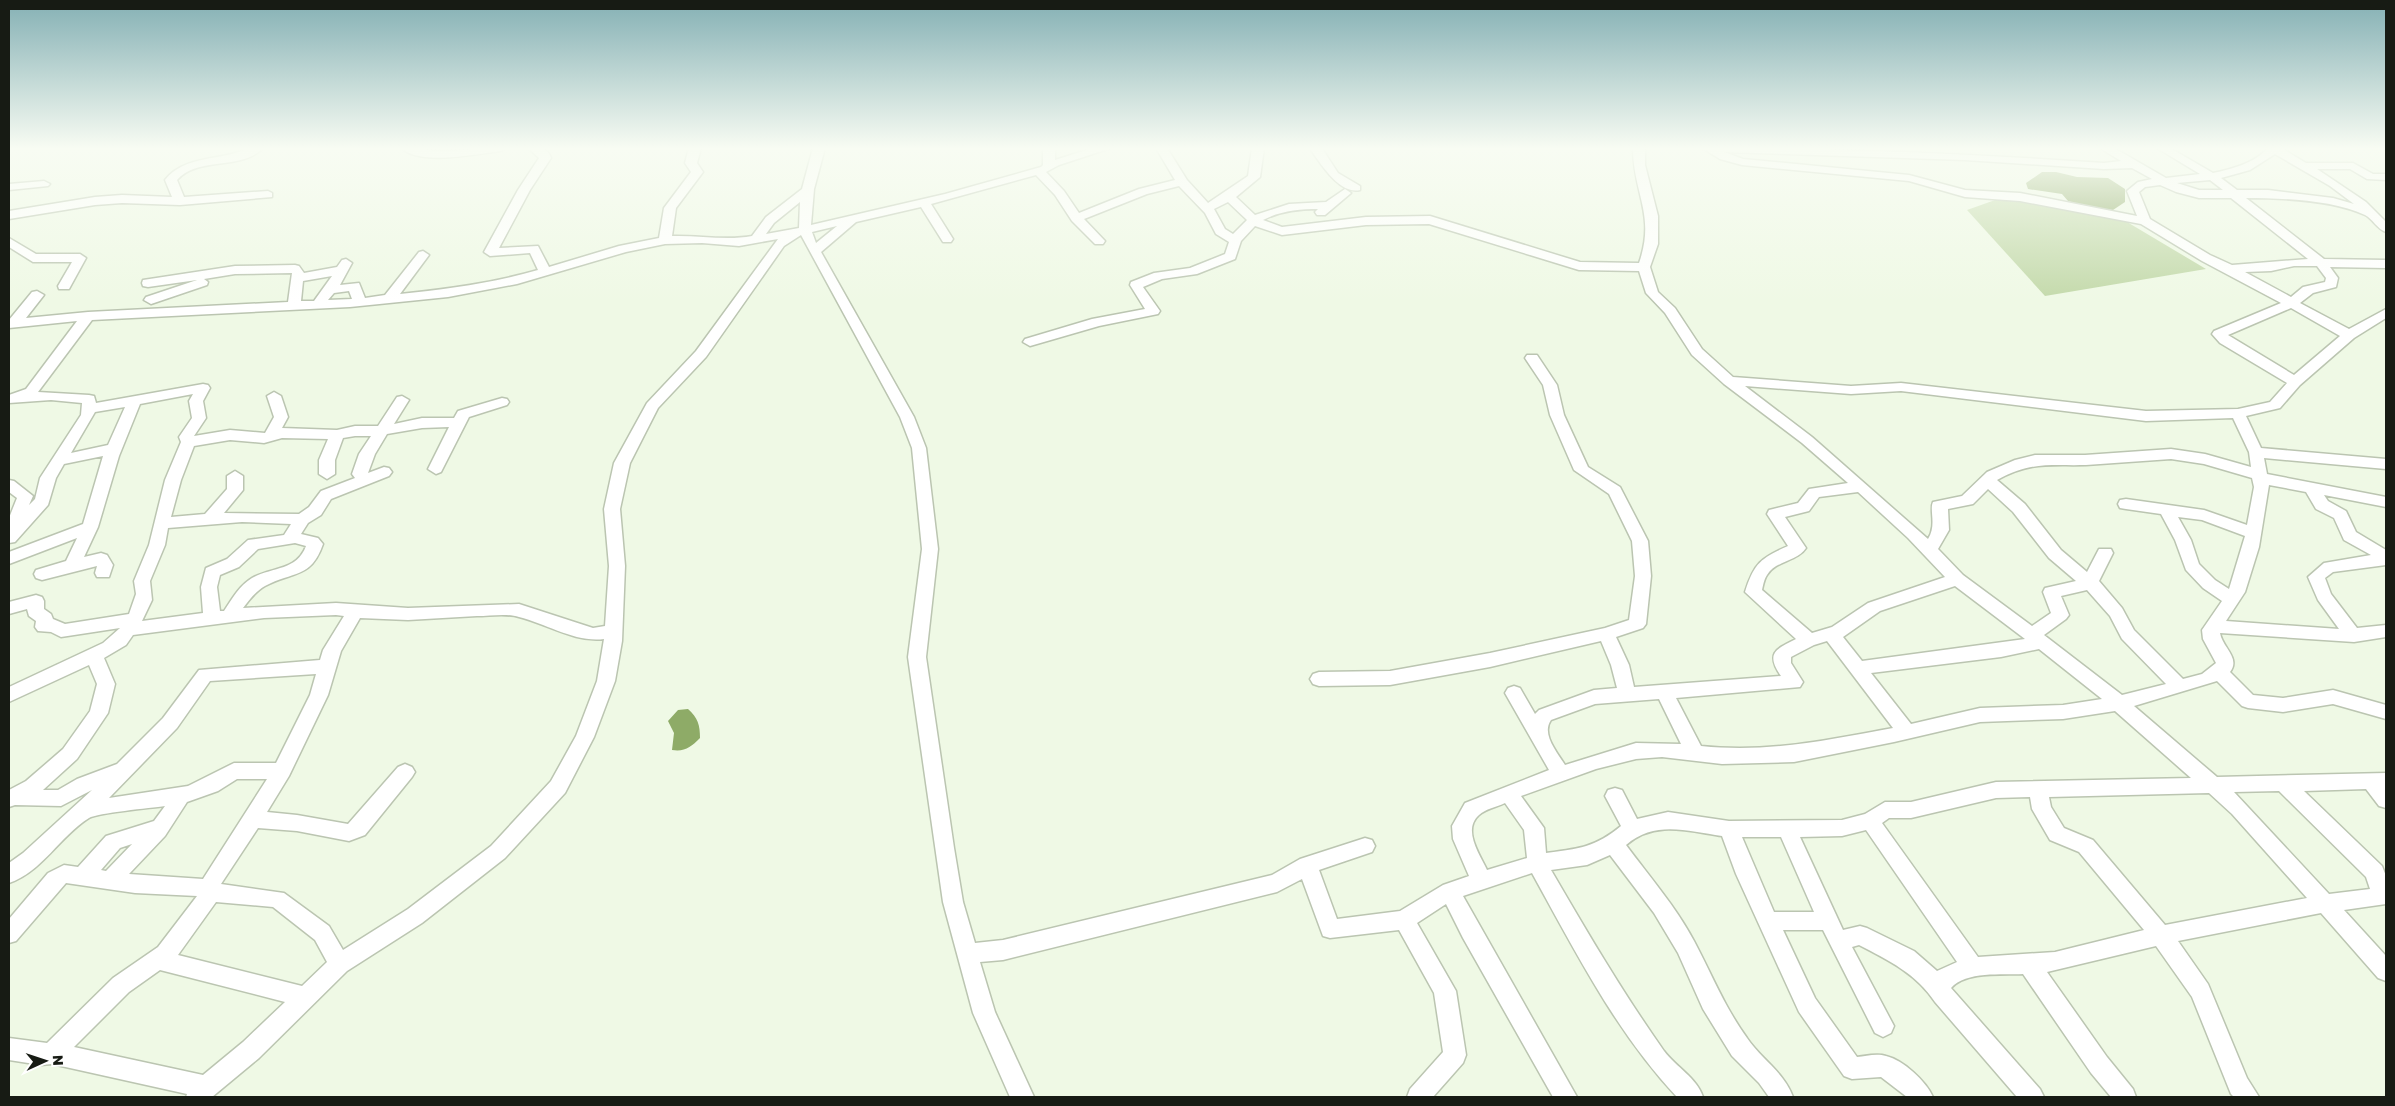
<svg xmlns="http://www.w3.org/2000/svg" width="2395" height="1106" viewBox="0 0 2395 1106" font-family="'Golos Text',sans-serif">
	<rect width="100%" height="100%" fill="#eff9e5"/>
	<polygon fill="#c3d9aa" points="2012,194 2122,219 2206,269 2045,296 1967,210"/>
	<g fill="#8eab67">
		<polygon points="2042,172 2056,172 2077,177 2108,178 2125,189 2125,202 2113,210 2091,208 2068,201 2062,194 2028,189 2026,183"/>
		<path d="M 688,709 C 698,718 700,725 700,738 C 691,747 685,752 672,750 L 674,733 L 668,721 L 678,710 Z"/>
	</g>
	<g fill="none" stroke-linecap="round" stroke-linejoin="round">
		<g stroke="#bbc5b1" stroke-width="3">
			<g id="street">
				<path d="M 249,148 L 263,148 C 241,171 198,156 177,180 L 184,197 L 268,191 L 272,193 L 272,197 L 180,205 L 122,203 L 95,205 L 9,219 L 9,211 L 95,197 L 122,195 L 172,197 L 165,180 C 184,155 222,161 249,148 Z"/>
				<path d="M 401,148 L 442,151 L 506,148 L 501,151 C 476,154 420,166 401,148 Z"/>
				<path d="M 528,148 C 537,148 548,147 551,158 L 530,190 L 499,248 L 538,246 L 549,267 L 619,246 L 659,238 L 664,208 L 691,172 L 685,163 L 689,148 L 701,148 L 697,163 L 703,172 L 676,208 L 672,236 C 698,235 726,241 752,236 L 766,217 L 802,189 L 813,148 L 825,148 L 814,189 L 811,225 L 945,194 L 1041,167 L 1043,165 L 1043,148 L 1055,148 L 1055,160 L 1093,148 L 1111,148 L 1059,165 L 1046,172 L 1064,191 L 1079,213 L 1139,189 L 1175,180 L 1156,148 L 1167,148 L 1187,180 L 1208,203 L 1248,176 L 1252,148 L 1264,148 L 1260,177 L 1236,197 L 1255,215 L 1289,204 L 1326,202 L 1345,189 L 1351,193 L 1325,215 L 1317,215 L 1315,212 L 1318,209 C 1299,209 1280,211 1263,220 L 1282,227 L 1366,217 L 1430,216 L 1580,262 L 1639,263 C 1656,215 1633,193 1633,148 L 1645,148 L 1645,165 L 1658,216 L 1658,244 L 1650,267 L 1658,292 L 1675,308 L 1702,349 L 1733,377 L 1851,386 L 1901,383 L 2146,411 L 2238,409 L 2270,402 L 2287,383 L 2220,343 L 2212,334 L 2214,331 L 2281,303 L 2202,261 L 2141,224 L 2020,201 L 1965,197 L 1909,181 L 1742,165 L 1720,159 L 1702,148 C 1836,148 1970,154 2104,163 L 2121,161 L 2100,148 L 2114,148 L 2166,178 L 2200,174 L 2157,148 L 2170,148 L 2213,173 C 2232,169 2255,163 2268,148 L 2281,148 L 2306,163 L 2353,163 L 2373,174 L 2386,174 L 2386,180 L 2367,179 L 2350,169 L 2317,169 L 2366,202 L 2386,222 L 2386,232 C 2377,229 2373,219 2365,215 C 2333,200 2281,198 2246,198 L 2324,259 L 2386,260 L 2386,268 L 2330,267 L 2338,278 L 2336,287 L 2313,293 L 2300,303 L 2349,329 L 2386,309 L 2386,318 L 2354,338 L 2300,385 L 2280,408 L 2246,416 L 2261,448 L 2386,459 L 2386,469 L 2264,458 L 2267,474 L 2386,497 L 2386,507 L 2324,495 L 2328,501 L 2346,511 L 2356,532 L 2386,550 L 2386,565 L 2333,572 L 2325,578 L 2331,594 L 2357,628 L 2386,625 L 2386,637 L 2354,642 L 2220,633 C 2222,647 2241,658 2230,672 L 2253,695 L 2283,698 L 2333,690 L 2386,705 L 2386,719 L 2333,704 L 2283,712 L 2248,708 L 2242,706 L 2217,681 L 2134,706 L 2217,777 L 2386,773 L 2386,808 L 2379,806 L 2366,789 L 2304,791 L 2382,866 L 2386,876 L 2386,904 L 2344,910 L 2386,956 L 2386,981 L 2378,978 L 2321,913 L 2178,941 L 2208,984 L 2247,1078 L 2259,1097 L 2234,1097 L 2231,1094 L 2192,997 L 2156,946 L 2047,972 L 2107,1057 L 2133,1089 L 2136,1097 L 2111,1097 L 2091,1073 L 2023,974 C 2002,975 1966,971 1951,988 L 2040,1089 L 2044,1097 L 2017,1097 L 1935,1002 C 1917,974 1888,960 1859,945 L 1852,947 L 1894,1026 L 1891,1033 L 1883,1037 L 1875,1033 L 1823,930 L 1783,930 L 1815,998 L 1857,1057 C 1866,1056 1877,1053 1886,1056 C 1903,1060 1926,1081 1933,1097 L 1907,1097 L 1881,1077 L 1852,1079 L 1844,1076 L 1799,1012 L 1736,874 L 1722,836 C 1687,831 1655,820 1626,845 C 1649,876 1676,907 1694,941 C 1712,975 1724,1006 1747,1038 C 1761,1059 1784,1072 1793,1097 L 1769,1097 L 1759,1083 L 1732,1056 L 1703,1009 L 1678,953 L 1654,913 L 1610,855 L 1587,865 L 1551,870 C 1587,932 1623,993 1664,1051 C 1676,1067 1697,1078 1703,1097 L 1677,1097 C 1616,1032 1575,951 1532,873 L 1463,896 L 1577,1097 L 1553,1097 L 1463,938 L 1446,904 L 1417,923 L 1456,991 L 1466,1055 L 1463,1063 L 1433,1097 L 1407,1097 L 1410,1089 L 1443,1052 L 1434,993 L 1399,930 L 1330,938 L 1323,936 L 1302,879 L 1277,892 L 1003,960 L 980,962 L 995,1012 L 1034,1097 L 1010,1097 L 973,1013 L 943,902 L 908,657 L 922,549 L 912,448 L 900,417 L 801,235 L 784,246 L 706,357 L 658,408 L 630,463 L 620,509 L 625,566 L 622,641 L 615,681 L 594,737 L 565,793 L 505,858 L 422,923 L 347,971 L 259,1058 L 212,1097 L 186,1097 L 187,1094 L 52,1064 L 41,1065 L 9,1060 L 9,1038 L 47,1043 L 113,978 L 158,947 L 197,896 L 135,893 L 66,883 L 16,941 L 9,943 L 9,919 L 48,873 L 64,865 L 78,867 L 106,836 L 154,821 L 165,806 C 151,808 97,813 89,818 C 60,836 42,872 9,883 L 9,863 L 23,853 L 92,790 L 61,806 L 15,805 L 9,807 L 9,790 L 26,781 L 63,749 L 90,711 L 97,684 L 89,665 L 9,702 L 9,687 L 103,643 L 120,628 L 61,637 L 51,632 L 38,631 L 35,627 L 36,621 L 29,616 L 27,609 L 9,614 L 9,602 L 36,595 L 42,597 L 44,601 L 44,609 L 51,614 L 53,619 L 65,624 L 129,614 L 136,594 L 134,581 L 149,545 L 165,480 L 181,442 L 179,437 L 192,418 L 189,401 L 193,394 L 140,404 L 119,456 L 98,527 L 84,557 L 101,553 L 107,555 L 113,565 L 109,577 L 97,577 L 95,573 L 97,566 L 42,580 L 36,578 L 34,574 L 36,570 L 66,561 L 77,538 L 9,564 L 9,552 L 83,524 L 103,456 L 64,464 L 56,478 L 48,505 L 15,542 L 9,543 L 9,518 L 17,498 L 9,492 L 9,480 L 14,481 L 33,496 L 29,505 L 35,499 L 40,478 L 81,415 L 82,403 L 51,400 L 9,403 L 9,395 L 26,389 L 77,321 L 9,328 L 9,320 L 32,292 L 37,291 L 44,295 L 26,318 L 88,312 L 288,302 L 292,273 L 235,274 L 204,279 L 208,282 L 207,285 L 151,304 L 144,300 L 146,297 L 197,280 L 148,287 L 143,286 L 142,283 L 143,280 L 235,266 L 295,265 L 299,266 L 304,273 L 337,267 L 342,260 L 346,259 L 352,263 L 340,285 L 359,283 L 365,298 L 385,295 L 419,252 L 423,251 L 429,255 L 400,294 C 447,289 493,283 538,270 L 530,253 L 490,256 L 484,252 L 518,190 L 539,158 ZM 1724,152 L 1965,160 L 2104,169 L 2132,168 L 2152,179 L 2138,182 L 2127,191 L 2137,216 L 2020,193 L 1965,190 L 1909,175 L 1743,159 ZM 2275,154 L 2330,186 L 2354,204 L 2333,198 L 2268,190 L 2237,190 L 2221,178 L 2250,170 ZM 1036,175 L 1055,195 L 1072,221 L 1095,244 L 1103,244 L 1105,241 L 1084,219 L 1147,194 L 1179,186 L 1205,213 L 1216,234 L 1229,242 L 1225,254 L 1190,268 L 1154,273 L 1131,282 L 1130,285 L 1145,309 L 1092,319 L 1025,339 L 1023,342 L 1030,346 L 1099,326 L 1158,314 L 1160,311 L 1143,287 L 1162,279 L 1197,274 L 1235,259 L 1241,241 L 1255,226 L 1282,235 L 1366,225 L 1429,224 L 1579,270 L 1639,271 L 1646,293 L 1665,313 L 1692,355 L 1724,384 L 1802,443 L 1848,483 L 1809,489 L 1798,503 L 1769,510 L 1767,514 L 1788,546 C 1761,558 1754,563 1745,592 L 1796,639 C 1776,649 1765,653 1781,676 L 1634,687 L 1629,665 L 1616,637 L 1643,628 L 1646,624 L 1651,576 L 1648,541 L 1620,487 L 1588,467 L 1564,415 L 1557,385 L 1537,355 L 1527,355 L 1525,358 L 1543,385 L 1550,415 L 1574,470 L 1609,494 L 1632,541 L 1635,576 L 1629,620 L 1605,628 L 1490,653 L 1390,671 L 1319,672 L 1313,674 L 1310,679 L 1313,684 L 1319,686 L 1390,685 L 1490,667 L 1601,641 L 1611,665 L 1617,688 L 1594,690 L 1539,710 L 1535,714 L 1520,688 L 1514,686 L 1508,688 L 1505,693 L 1549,770 L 1465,803 L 1452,826 L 1453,839 L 1469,876 L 1443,885 L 1400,911 L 1337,919 L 1319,870 L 1372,852 L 1375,846 L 1372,840 L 1365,838 L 1300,859 L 1272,875 L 1003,940 L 975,943 L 963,902 L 954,848 L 926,657 L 938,549 L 926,448 L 914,417 L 821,252 L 856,222 L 921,207 L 943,242 L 951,242 L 953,239 L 931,204 ZM 2210,180 L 2223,190 L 2199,190 L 2177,183 ZM 2160,185 L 2176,192 L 2199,198 L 2231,198 L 2308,259 L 2232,265 L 2210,255 L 2150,219 L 2139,192 L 2145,187 ZM 800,202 L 799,228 L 766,234 L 774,223 ZM 1228,202 L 1247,220 L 1233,234 L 1225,229 L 1214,209 ZM 837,226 L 816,243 L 812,232 ZM 778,239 L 696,351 L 647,403 L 614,463 L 604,509 L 609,566 L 605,626 L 593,628 L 519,604 L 408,608 L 336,603 L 243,608 C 249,600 256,591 265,586 C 293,571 311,579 323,544 L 318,538 L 301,534 L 308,523 L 321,515 L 331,499 L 389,476 L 392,472 L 389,468 L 384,467 L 368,473 L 375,454 L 387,434 L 422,428 L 449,427 L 428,469 L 436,474 L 441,472 L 469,417 L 507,405 L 509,402 L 507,399 L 502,398 L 458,411 L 454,418 L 422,418 L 394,424 L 409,400 L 402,396 L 397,397 L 378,426 L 355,426 L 337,430 L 282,428 L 288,417 L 281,396 L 274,392 L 267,396 L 274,417 L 265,433 L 230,430 L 194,436 L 206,418 L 203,401 L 210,388 L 208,385 L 203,384 L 96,403 L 94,396 L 89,395 L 38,392 L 92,320 L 350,307 L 448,297 L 517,284 L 626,252 L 665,244 L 702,243 L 739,246 ZM 2294,266 L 2317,266 L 2326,278 L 2325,282 L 2303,287 L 2291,297 L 2245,272 L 2271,271 ZM 332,276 L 314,301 L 301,301 L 303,281 ZM 349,291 L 352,299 L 328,300 L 334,293 ZM 2291,308 L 2340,336 L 2294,375 L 2228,335 ZM 1745,386 L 1851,394 L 1901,391 L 2146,421 L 2233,418 L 2249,452 L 2251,467 L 2205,454 L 2171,449 L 2085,455 L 2035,455 L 2015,460 L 1987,472 L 1962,496 L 1933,502 C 1929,510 1937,525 1928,539 L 1812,437 ZM 125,407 L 108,445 L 71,453 L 95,412 ZM 355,436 L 371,436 L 359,454 L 352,474 L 355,478 L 321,491 L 309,507 L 299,514 L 224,513 L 243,490 L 243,476 L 235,471 L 227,476 L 227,489 L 205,514 L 171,517 L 181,480 L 194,446 L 230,440 L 264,443 L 282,438 L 328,439 L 319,460 L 319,474 L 327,479 L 335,474 L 335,460 L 343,438 ZM 2171,459 L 2204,464 L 2252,478 L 2254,487 L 2247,525 L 2204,510 L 2126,499 L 2120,500 L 2118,504 L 2120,508 L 2126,509 L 2161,514 L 2175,540 L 2186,570 L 2203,588 L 2222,601 L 2202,630 L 2203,639 L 2216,663 L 2202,674 L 2183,679 L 2134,630 L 2122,608 L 2099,581 L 2113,553 L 2111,549 L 2099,549 L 2087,572 L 2061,550 L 2025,504 L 1997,480 C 2031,461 2050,466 2086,465 C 2114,463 2143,461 2171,459 ZM 2269,485 L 2306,492 L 2316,509 L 2334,518 L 2344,540 L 2371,555 L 2324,563 L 2308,577 L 2318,600 L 2339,629 L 2226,621 L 2245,592 L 2259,547 ZM 1988,489 L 2013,512 L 2049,558 L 2076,581 L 2045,588 L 2043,592 L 2051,613 L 2032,626 L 1963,575 L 1938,549 L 1949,530 L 1948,509 L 1973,504 ZM 1858,492 L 1908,538 L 1945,577 L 1868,603 L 1832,627 L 1812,633 L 1762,590 C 1763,586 1764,579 1767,575 C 1775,561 1798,561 1806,548 L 1785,517 L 1809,511 L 1819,497 ZM 2178,517 L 2202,520 L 2245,536 L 2229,589 L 2215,580 L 2199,564 L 2191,540 ZM 242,522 L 291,524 L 284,535 L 248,540 L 227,559 L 206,568 L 201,587 L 203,613 L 142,621 L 152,600 L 150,581 L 165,545 L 168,528 ZM 295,543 L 306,546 C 297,571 271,567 252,578 C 239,586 232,599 224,611 L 220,611 L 217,587 L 220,575 L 239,567 L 258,549 ZM 1955,586 L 2025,639 L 1862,661 L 1843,637 L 1880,611 ZM 2087,590 L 2110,616 L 2122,639 L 2166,684 L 2122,695 L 2044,635 L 2066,619 L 2069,615 L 2061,596 ZM 336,615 L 344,616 L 323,650 L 320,660 L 199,670 L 163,718 L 117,764 L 77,779 L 58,790 L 43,790 L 77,759 L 108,713 L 115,684 L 104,658 L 126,645 L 133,635 L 264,618 ZM 477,616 C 490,616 507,613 519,617 C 547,624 576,643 604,639 L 597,681 L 576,736 L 551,781 L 491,846 L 408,909 L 343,950 L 329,926 L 284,893 L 221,884 L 258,828 L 297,831 L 349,841 L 365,835 L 412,777 L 415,772 L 412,767 L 405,764 L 398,767 L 348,824 L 297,815 L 267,812 L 289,776 L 328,695 L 341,651 L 360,618 L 408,620 ZM 1827,641 L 1893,728 C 1827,740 1769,753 1701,746 L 1676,698 L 1800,687 L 1803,682 L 1791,663 L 1791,657 L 1814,645 ZM 2039,649 L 2102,699 L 2063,705 L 1980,708 L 1911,724 L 1871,673 L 2001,657 ZM 316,674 L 310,695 L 276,763 L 234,763 L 188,786 L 109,798 L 177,728 L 210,681 ZM 1659,699 L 1681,744 L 1636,743 L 1565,765 C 1557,752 1541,734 1551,720 L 1595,704 ZM 2115,711 L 2191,778 L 1996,782 L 1911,802 L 1885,802 L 1865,814 L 1842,820 L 1729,821 L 1668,812 L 1637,819 L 1622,790 L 1615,788 L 1608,790 L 1605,796 L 1621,826 C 1596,847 1578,849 1546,853 L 1544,828 L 1521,796 L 1596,769 L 1636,759 L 1662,757 L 1722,764 L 1794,762 L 1894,742 L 1980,722 L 2063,719 ZM 237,779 L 267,779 L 203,879 L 129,874 L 165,836 L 187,802 L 218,791 ZM 2279,791 L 2366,877 L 2370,889 L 2329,894 L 2234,792 ZM 2209,793 L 2232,814 L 2307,898 L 2165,925 L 2093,840 L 2064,828 L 2051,807 L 2049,797 ZM 2030,797 L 2032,809 L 2050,840 L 2079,852 L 2144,930 L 2055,952 L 1978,957 L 1882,823 L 1889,818 L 1911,818 L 1996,798 ZM 1505,803 L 1524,830 L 1527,858 L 1487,870 C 1480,855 1462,830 1479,815 C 1485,809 1497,807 1505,803 ZM 1866,830 L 1957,962 L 1937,971 L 1914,951 L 1867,928 L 1860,926 L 1843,930 L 1800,837 L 1842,836 ZM 1742,837 L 1781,837 L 1814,912 L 1774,912 ZM 132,844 L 106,871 L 101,870 L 120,848 ZM 216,902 L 273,907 L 315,940 L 327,962 L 302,986 L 178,955 ZM 160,970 L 285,1002 L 243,1042 L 203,1075 L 74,1047 L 129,992 Z"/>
				<path d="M 1313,148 L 1324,148 L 1323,150 L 1338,173 L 1360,186 L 1360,190 C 1340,195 1321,164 1311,150 Z"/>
				<polygon points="44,181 50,184 48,186 9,190 9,184"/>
				<polygon points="9,238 36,254 80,254 86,258 69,289 59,289 58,286 72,262 33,262 9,247"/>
			</g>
		</g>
		<use href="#street" fill="#fff" fill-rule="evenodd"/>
	</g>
	<linearGradient id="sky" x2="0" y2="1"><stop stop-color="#84b0b4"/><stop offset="0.49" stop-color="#f8fcf3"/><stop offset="1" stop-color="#f8fcf3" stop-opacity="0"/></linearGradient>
	<rect width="2395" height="303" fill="url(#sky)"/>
	<rect width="2395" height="1106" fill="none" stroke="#171b14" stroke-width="20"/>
	<g transform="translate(45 1061) rotate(87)" stroke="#ffffff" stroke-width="4" paint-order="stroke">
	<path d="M0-4L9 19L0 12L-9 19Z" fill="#171b14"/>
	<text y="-8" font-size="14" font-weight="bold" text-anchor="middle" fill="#171b14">N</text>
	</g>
</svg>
